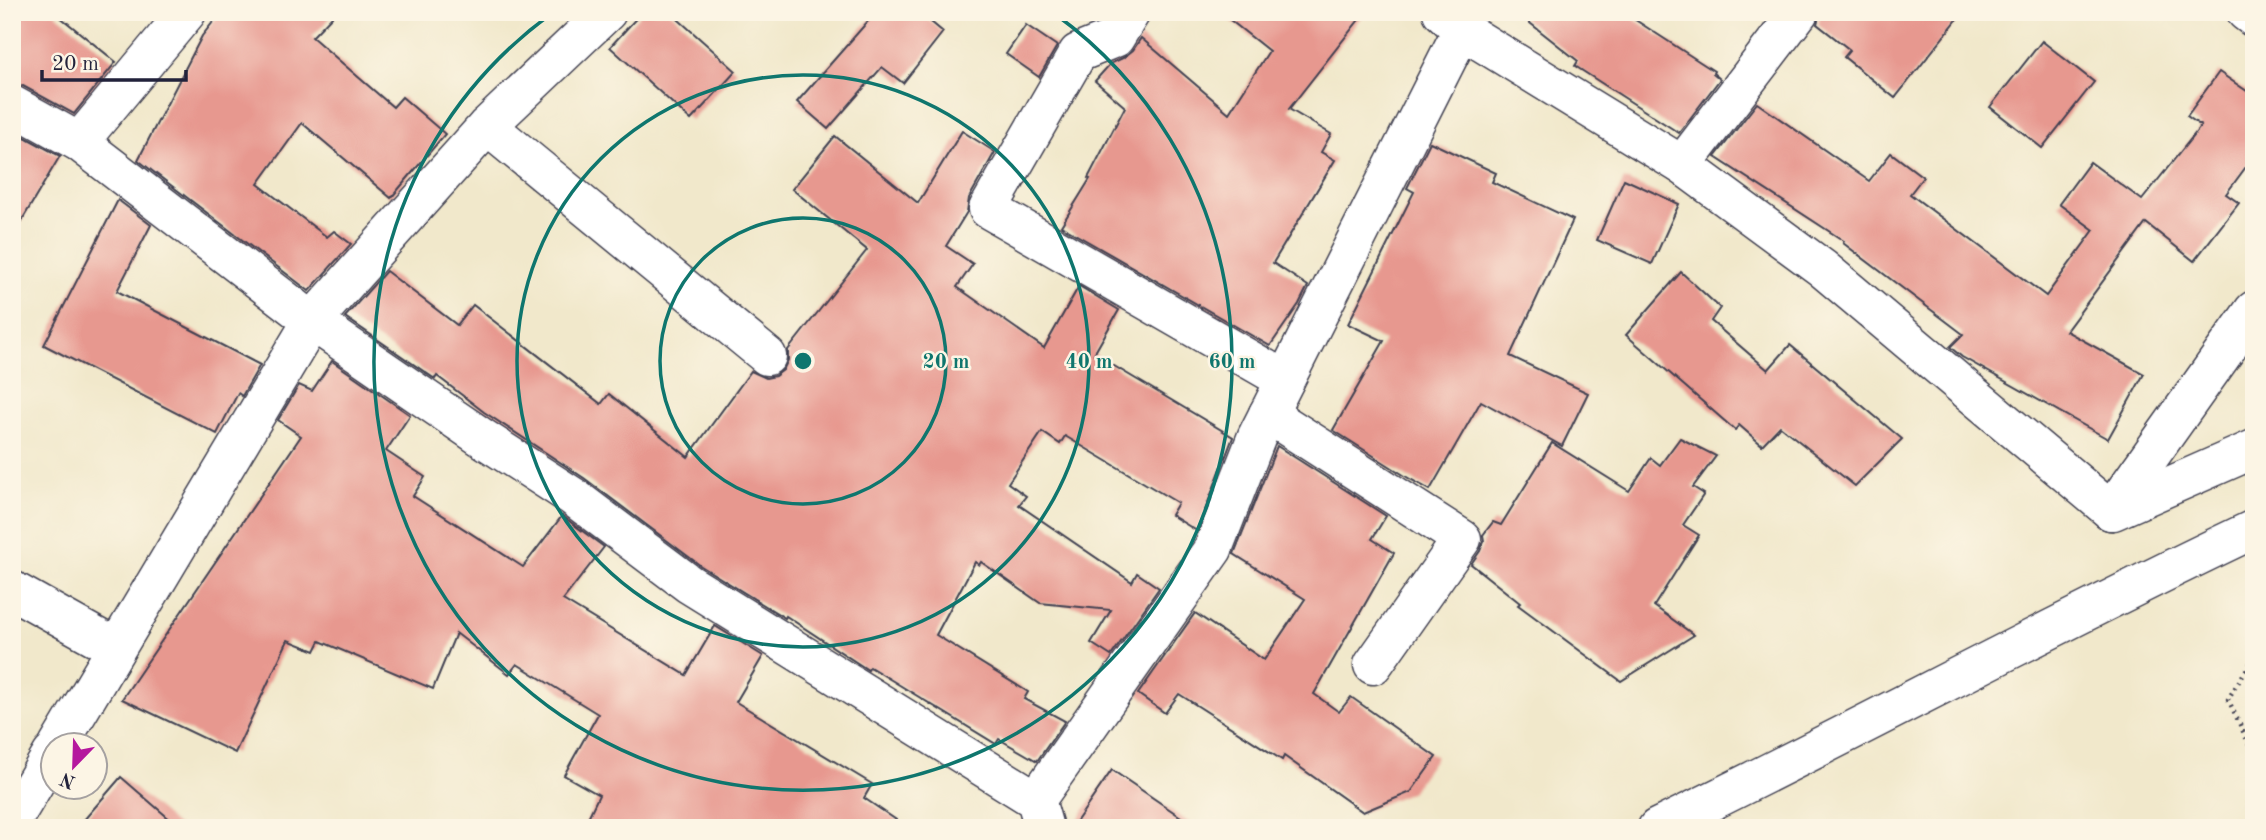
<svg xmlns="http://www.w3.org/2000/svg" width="2266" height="840" viewBox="0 0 2266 840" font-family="'Old Standard TT',serif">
	<rect width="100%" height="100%" fill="#fcf5e5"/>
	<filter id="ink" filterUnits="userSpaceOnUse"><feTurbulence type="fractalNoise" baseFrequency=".0143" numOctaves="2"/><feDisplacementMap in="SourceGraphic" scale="14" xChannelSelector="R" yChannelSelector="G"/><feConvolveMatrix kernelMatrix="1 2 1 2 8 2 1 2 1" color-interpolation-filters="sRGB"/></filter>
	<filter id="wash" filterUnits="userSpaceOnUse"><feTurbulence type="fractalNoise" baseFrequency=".00686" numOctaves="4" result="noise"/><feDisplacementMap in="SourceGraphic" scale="28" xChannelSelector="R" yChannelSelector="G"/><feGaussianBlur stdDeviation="1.57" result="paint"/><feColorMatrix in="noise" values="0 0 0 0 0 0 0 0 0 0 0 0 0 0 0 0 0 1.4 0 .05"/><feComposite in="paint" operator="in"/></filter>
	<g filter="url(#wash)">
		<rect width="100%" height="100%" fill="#f1e8cb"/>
		<g id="blocks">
			<g fill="#e7988f">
				<polygon points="12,12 54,12 116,62 74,114 23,86 12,83"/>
				<polygon points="221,12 336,12 312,37 393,107 402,97 445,134 391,198 302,123 258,184 327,237 334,231 351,244 309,291 138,160 202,36"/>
				<polygon points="642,12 670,12 736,71 691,120 610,47"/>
				<polygon points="876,12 919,12 943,32 903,83 882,67 828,129 797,102"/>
				<polygon points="1220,12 1365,12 1289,109 1331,134 1321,152 1335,160 1273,263 1308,286 1299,304 1270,346 1061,226 1090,179 1088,178 1125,107 1095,81 1110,64 1123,58 1133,50 1141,38 1229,113 1269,51"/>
				<polygon points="1516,12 1623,12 1714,71 1713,73 1720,79 1679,133 1575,66 1578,61"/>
				<polygon points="1820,12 1963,12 1895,98 1844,57 1850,50 1817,24"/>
				<polygon points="1026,25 1057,46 1039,77 1006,54"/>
				<polygon points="2042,41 2094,82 2042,148 1990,107"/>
				<polygon points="2219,72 2254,96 2254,156 2226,194 2239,203 2194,261 2146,223 2066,331 2144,374 2108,439 1962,357 1950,347 1963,334 1843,243 1844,241 1715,157 1757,103 1869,181 1891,153 1923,177 1910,194 2046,296 2094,230 2059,204 2090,162 2142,200 2201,126 2187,116"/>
				<polygon points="12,130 60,156 12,237"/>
				<polygon points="962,131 995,152 969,198 967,212 946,246 973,264 957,287 1044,348 1079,286 1119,310 1094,354 1233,437 1197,531 1171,515 1178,503 1065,436 1060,444 1042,432 1008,483 1026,496 1019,505 1132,582 1137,573 1159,588 1111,656 1091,643 1111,610 1040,603 981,562 979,565 975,562 936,635 1028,692 1024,699 1065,721 1037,761 999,739 996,744 870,667 868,670 786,616 785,618 701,566 584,478 484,412 437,376 435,379 345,317 386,271 457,325 473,305 601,404 609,394 688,457 751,371 766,378 775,376 783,370 788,360 788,350 867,250 792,189 835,136 918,203"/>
				<polygon points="1430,142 1496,173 1492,182 1573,220 1510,356 1588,393 1562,446 1481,401 1430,490 1410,479 1333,430 1384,341 1348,324 1414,192 1407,188"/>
				<polygon points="1624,179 1679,204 1652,264 1597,240"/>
				<polygon points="118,200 151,225 117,291 260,365 242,396 238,393 217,434 44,345"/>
				<polygon points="1681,272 1720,308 1711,321 1768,370 1790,345 1902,439 1855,486 1780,426 1762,445 1739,425 1735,430 1626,335"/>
				<polygon points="332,361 410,415 386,451 425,477 413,496 523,567 562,516 604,547 563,600 686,675 715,626 763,656 736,702 872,784 864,798 908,828 583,828 599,795 564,775 598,714 517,664 509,674 456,633 433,689 320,641 315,651 288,640 235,753 122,699 301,436 278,420 299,385 312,391"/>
				<polygon points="1680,438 1716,456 1693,487 1704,494 1683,525 1699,535 1654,606 1694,635 1621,681 1518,605 1520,603 1471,564 1480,551 1484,541 1483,535 1493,522 1501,525 1552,443 1629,491 1651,458 1660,465"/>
				<polygon points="1277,446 1386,516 1372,539 1394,553 1314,694 1339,712 1351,697 1436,757 1411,792 1363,812 1284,756 1282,760 1179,694 1165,713 1138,694 1195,613 1264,660 1305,599 1234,554"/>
				<polygon points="1112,770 1197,828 1072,828"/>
				<polygon points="121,777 180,828 77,828"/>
			</g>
		</g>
	</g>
	<g filter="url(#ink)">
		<use href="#blocks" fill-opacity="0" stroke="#414051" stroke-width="2"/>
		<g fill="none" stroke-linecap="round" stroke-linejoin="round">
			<g stroke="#414051" stroke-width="41">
				<g id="minor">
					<polyline points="1131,12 1115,38 1078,53 988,209 1285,380"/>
					<polyline points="1442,12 1462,30 1682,165 1822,268 2111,511"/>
					<polyline points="2246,12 2254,18"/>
					<polyline points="12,105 79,142 312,321 481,437 572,496 689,584 1036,800 1044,828"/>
					<polyline points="487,126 767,356"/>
					<polyline points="79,142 187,12"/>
					<polyline points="1682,165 1799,12"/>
					<polyline points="1268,414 1462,539 1373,665"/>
					<polyline points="2111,511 2254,310"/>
					<polyline points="2113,511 2254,449"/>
					<polyline points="12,590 116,648"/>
					<polyline points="58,746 312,321 487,126 607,12"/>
					<polyline points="1036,800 1213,549 1257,436 1462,30"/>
					<polyline points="12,821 52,754"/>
					<path d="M 1657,828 C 1857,731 2053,624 2254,529"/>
				</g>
			</g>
			<polyline stroke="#414051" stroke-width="4.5" stroke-dasharray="2 5" stroke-linecap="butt" points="2254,657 2228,699 2254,755"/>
			<use href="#minor" stroke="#fff" stroke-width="38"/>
		</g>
	</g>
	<g fill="none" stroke="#0f766e" stroke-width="3.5">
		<circle cx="803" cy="361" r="143"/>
		<circle cx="803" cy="361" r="286"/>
		<path d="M1055 14A429 429 0 1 1 551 14"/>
	</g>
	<circle cx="803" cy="361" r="10" fill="#0f766e" stroke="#fcf5e5" stroke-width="3.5"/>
	<g font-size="21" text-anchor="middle" font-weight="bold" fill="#0f766e" stroke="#fcf5e5" stroke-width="5" stroke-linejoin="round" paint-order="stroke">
		<text x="946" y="368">20 m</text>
		<text x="1089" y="368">40 m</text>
		<text x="1232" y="368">60 m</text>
	</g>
	<rect width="2266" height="840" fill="none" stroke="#fcf5e5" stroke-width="42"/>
	<g transform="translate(74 766) rotate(203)"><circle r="33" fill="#fcf5e5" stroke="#a5a1a1" stroke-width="2"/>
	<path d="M0-5L12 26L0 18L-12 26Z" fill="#b5179e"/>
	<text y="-10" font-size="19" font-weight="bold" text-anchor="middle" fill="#22223b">N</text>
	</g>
	<path d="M42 70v10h144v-10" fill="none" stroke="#22223b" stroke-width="3.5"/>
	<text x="52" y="70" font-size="21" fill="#22223b" stroke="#fcf5e5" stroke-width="5" paint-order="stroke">20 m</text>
</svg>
